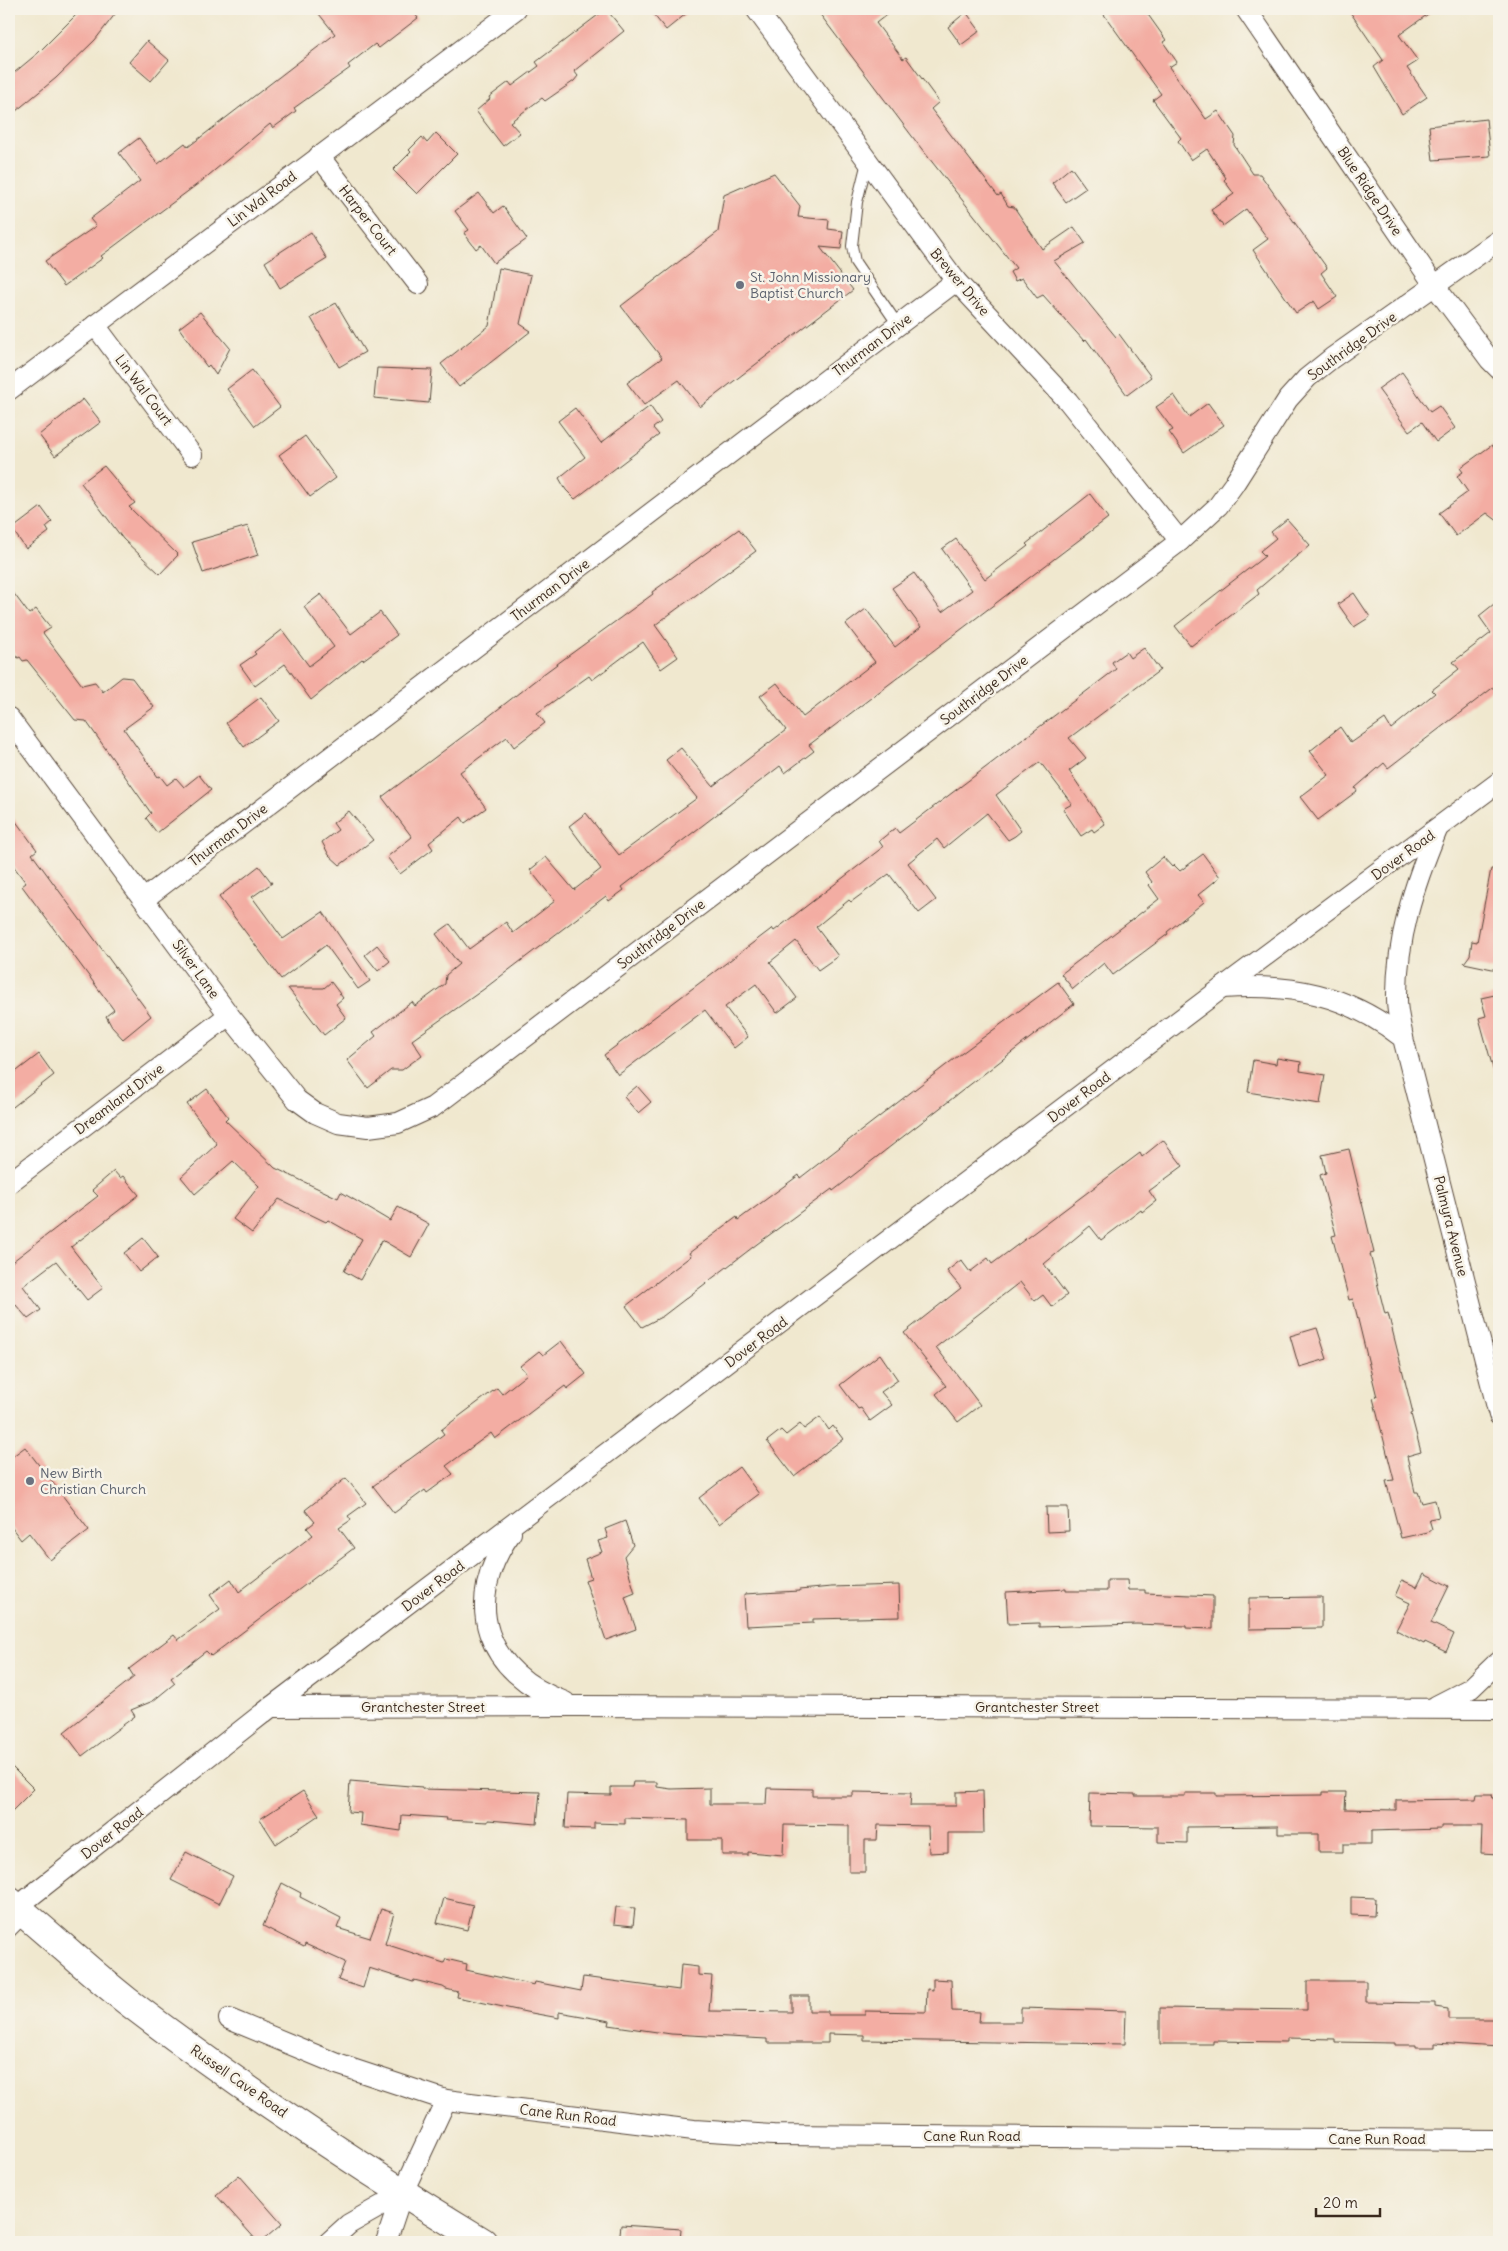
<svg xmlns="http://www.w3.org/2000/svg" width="1508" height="2251" viewBox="0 0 1508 2251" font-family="Delius,sans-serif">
	<rect width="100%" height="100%" fill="#f7f3e8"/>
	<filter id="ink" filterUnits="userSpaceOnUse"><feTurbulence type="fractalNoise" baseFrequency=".02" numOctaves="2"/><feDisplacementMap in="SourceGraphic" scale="10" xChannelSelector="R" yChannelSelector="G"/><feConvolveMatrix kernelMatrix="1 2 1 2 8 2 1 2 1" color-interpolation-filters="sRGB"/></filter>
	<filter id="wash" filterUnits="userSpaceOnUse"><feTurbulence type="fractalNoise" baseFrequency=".0096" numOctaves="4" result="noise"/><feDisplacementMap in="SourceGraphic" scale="20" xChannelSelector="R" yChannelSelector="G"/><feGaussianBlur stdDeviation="1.12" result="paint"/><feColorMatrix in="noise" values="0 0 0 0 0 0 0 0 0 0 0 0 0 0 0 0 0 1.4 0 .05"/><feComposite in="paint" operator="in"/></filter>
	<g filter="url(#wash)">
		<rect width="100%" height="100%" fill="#f0e8cf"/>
		<g id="blocks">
			<g fill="#f3ada3">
				<polygon points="82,9 119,9 95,40 56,78 16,111 9,102 9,77 38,53"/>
				<polygon points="315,9 411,9 418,18 379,48 375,44 348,65 350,68 294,108 296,111 273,128 270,124 203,180 101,256 103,258 64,286 45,261 96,226 90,219 140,181 119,153 139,138 158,164 185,143 188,147 335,34"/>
				<polygon points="606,9 624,31 574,71 578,76 574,81 545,101 542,98 510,122 520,133 503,146 476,111 490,99 489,97 509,82 512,86 539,66 536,62"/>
				<polygon points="649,9 692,9 666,30"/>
				<polygon points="816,9 894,9 876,23 903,59 906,57 939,102 931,109 998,196 1001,194 1008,206 1014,207 1042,249 1074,227 1085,243 1054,261 1116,337 1119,334 1151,377 1127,395 1086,339 1084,341 1043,295 1037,298 1022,278 1015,281 1010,272 1016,268 921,148"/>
				<polygon points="1100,9 1144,9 1166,40 1163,42 1177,62 1169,67 1206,119 1218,111 1235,136 1234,145 1253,174 1260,174 1327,268 1321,273 1337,297 1319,309 1314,301 1296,313 1253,250 1268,239 1246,209 1223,226 1211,210 1234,194 1224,180 1226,178 1207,149 1191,160 1178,141 1181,138 1153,100 1161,94"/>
				<polygon points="1348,9 1435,9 1399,35 1418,61 1407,68 1427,97 1402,114 1374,67 1383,60"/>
				<polygon points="966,12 980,31 961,45 948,27"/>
				<polygon points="147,41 169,60 151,81 129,62"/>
				<polygon points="1486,119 1490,156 1433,160 1429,126"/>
				<polygon points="436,133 457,154 417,194 393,170 411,152 409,150 422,137 427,143"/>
				<polygon points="1071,167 1086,188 1066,202 1052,183"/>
				<polygon points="774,173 800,206 798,217 829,220 828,229 843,231 841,249 820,247 853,290 700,407 679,380 644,405 627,383 662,358 621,306 718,232 724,195"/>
				<polygon points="479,193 494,213 503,206 527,239 494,263 481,245 476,249 464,233 469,230 455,211"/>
				<polygon points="311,232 327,259 280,288 265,262"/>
				<polygon points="499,268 531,275 520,324 531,331 459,387 441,364 489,326"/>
				<polygon points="336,303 365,352 339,367 311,318"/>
				<polygon points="200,312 230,348 216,375 209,365 207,367 179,328"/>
				<polygon points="377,368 432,370 429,403 374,398"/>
				<polygon points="252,370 280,407 255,426 227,389"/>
				<polygon points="1402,372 1430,412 1439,406 1455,428 1436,442 1422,422 1409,431 1378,389"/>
				<polygon points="1174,395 1189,417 1208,403 1224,425 1184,453 1169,432 1173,430 1156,407"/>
				<polygon points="83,399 101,422 55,456 39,435"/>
				<polygon points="650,406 661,422 653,428 659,435 575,499 566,490 559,478 585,457 558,421 575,408 601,443"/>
				<polygon points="305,436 336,478 310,497 279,455"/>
				<polygon points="1492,445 1499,456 1499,522 1487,513 1456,536 1439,513 1468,492 1457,476 1463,472 1460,468"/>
				<polygon points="104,466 135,503 129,507 178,555 160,574 123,539 81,483"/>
				<polygon points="1090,494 1108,518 809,745 814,751 785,773 780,766 622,887 624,890 609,901 606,896 484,989 412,1040 422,1055 402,1070 391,1070 368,1088 347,1060 376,1036 373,1032 412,1002 415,1006 445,984 446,975 459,964 436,934 450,924 469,949 506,922 513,933 555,901 530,870 546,857 574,890 601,869 569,826 586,813 619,855 697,798 666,760 681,748 713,786 786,730 760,696 777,683 803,717 875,662 846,624 866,609 895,647 921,627 892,588 914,573 942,612 972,590 942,549 956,539 985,579 1028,546 1026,544"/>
				<polygon points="41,507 52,522 46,527 49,532 26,549 12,529"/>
				<polygon points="1287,519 1310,545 1257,590 1259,594 1191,646 1175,626 1265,556 1260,551 1276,538 1271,532"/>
				<polygon points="248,526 258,555 203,573 192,542"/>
				<polygon points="739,529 756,551 655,625 678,657 661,669 643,642 592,680 589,676 537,713 545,723 514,747 507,737 460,772 486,808 465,823 461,817 429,843 433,849 400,874 387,857 412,837 382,797 470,731 542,675 653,594 652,592"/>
				<polygon points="9,587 29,614 36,609 51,628 43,633 82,685 95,682 103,692 122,677 132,678 154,707 124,729 158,777 160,776 167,785 176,778 184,787 199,775 211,790 157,833 146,818 151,813 86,721 75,720 27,660 23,661 20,657 18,658 9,645"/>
				<polygon points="1354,593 1370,617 1354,627 1338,604"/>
				<polygon points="321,594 351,634 380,612 397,635 363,660 362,659 311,700 285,664 255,686 240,665 256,654 254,652 282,630 309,666 334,647 304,607"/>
				<polygon points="1499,600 1499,683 1388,768 1384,763 1355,788 1357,791 1318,820 1300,797 1329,775 1310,751 1340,727 1351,743 1385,719 1391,729 1435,693 1432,690 1459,669 1453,662 1491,633 1479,616"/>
				<polygon points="1144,648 1160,670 1069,738 1086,758 1069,771 1105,824 1094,832 1092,829 1081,836 1063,809 1072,804 1040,762 996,795 1021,831 1015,836 1008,840 987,813 944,848 937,839 908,863 936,900 919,913 889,874 851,902 849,900 816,927 838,956 818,970 796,941 770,962 797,998 777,1013 756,984 725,1007 748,1037 734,1048 705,1010 618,1075 604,1055 770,930 772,928 774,931 883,847 879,841 895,828 899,833 1116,669 1112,662 1126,652 1130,658"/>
				<polygon points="261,697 279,721 244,747 226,723"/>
				<polygon points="349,811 373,840 340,865 329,855 322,842 338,830 333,823"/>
				<polygon points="9,812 37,850 32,854 151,1016 123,1039 112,1027 106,1016 114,1010 22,886 26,883 9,860"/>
				<polygon points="1203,854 1220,877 1198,895 1204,902 1167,932 1168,934 1113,975 1104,963 1073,989 1061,974 1159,899 1149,885 1152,882 1145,872 1163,857 1172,867 1174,865 1180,871"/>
				<polygon points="259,866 272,883 252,897 283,939 323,912 370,981 358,989 326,945 281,979 219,897"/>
				<polygon points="1491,869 1499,869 1499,960 1497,970 1464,963 1470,955 1472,941 1477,942"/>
				<polygon points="377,945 390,961 378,971 365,955"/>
				<polygon points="331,982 343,998 336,1004 346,1018 324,1035 288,988 324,988"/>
				<polygon points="1058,982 1074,1004 833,1191 832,1189 757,1244 663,1316 642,1327 626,1306 691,1256 689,1253 737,1217 738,1220 799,1175 800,1178 954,1059"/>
				<polygon points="1499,994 1499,1071 1494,1072 1479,1018 1486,1016 1481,998"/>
				<polygon points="39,1054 54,1075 9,1110 9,1077"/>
				<polygon points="1277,1058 1301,1062 1300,1071 1325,1075 1320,1104 1248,1092 1253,1060 1276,1064"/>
				<polygon points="637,1086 651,1102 638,1113 624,1097"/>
				<polygon points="207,1089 228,1117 225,1120 275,1168 338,1198 341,1192 390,1221 398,1207 429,1224 411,1257 382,1240 360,1280 344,1271 362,1239 328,1220 326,1222 279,1199 252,1233 233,1219 259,1186 233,1161 195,1194 181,1177 217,1144 187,1104"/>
				<polygon points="1163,1140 1183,1166 1149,1191 1156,1201 1142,1212 1141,1210 1101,1240 1090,1226 1044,1264 1067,1295 1052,1307 1043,1295 1035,1301 1020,1282 936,1347 980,1405 958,1422 936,1394 946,1386 904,1333 961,1288 947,1271 961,1260 970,1272 988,1258 992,1264 1140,1153 1142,1157"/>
				<polygon points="1349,1149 1374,1253 1370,1254 1385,1314 1388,1313 1413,1413 1411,1414 1421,1452 1407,1456 1415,1492 1418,1492 1422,1503 1435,1500 1439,1517 1429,1519 1432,1529 1428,1532 1401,1538 1386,1481 1394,1480 1373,1398 1377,1397 1353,1299 1349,1300 1342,1273 1332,1236 1336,1235 1320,1175 1326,1173 1322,1155"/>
				<polygon points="114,1171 120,1178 123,1176 139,1195 71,1247 103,1288 87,1300 56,1261 23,1286 41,1310 28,1319 9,1297 9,1264 98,1196 92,1190"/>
				<polygon points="143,1238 158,1257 139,1272 124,1253"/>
				<polygon points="1317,1328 1327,1359 1299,1367 1290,1336"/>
				<polygon points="561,1341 586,1374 567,1389 565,1386 495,1439 491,1433 446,1466 453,1474 427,1493 425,1490 394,1513 373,1486 444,1434 441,1430 497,1388 502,1394 527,1374 520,1366 539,1351 543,1355"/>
				<polygon points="880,1354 898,1380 881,1392 892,1405 870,1421 861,1408 858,1409 840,1385"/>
				<polygon points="820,1417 829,1430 833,1426 843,1439 794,1476 767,1441 781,1430 786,1435 800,1424 804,1429"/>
				<polygon points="25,1447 89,1530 50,1560 29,1533 21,1540 9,1524 9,1459"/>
				<polygon points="739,1467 759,1494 719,1524 699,1498"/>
				<polygon points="346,1478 366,1503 348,1516 351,1520 339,1528 354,1548 211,1656 206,1651 171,1678 175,1683 153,1701 131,1710 135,1716 82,1756 64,1732 134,1677 129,1669 174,1635 178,1640 220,1609 210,1595 231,1579 239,1592 313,1535 307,1528 315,1522 305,1510"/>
				<polygon points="1046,1507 1068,1507 1069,1531 1047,1532"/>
				<polygon points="625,1521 633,1545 624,1556 635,1593 625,1597 636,1629 606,1640 585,1580 591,1578 585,1559 602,1552 598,1541 608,1538 605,1529"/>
				<polygon points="1424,1573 1449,1586 1431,1623 1454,1634 1446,1652 1425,1642 1424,1644 1396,1630 1410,1603 1395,1596 1402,1580 1417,1587"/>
				<polygon points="1107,1580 1127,1580 1128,1590 1145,1590 1145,1593 1213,1596 1213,1629 1186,1628 1186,1626 1137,1624 1039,1627 1039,1623 1008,1624 1006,1592 1066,1589 1066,1591 1107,1591"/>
				<polygon points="899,1585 900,1617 813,1619 813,1623 746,1626 744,1594 799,1591 799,1590 831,1587"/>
				<polygon points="1322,1597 1322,1628 1249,1629 1249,1598"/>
				<polygon points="9,1764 34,1789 9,1814"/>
				<polygon points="350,1781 422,1787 422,1789 540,1792 537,1824 488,1820 488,1822 446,1820 447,1818 402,1815 401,1831 360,1825 361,1813 348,1812"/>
				<polygon points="633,1782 657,1782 657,1787 671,1789 710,1788 710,1804 766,1804 767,1788 812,1789 812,1796 853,1796 853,1792 911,1793 910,1806 956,1806 956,1792 983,1791 984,1833 948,1833 948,1852 929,1853 928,1826 878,1825 877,1840 865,1840 865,1872 849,1872 849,1826 784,1825 783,1855 748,1852 748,1855 722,1855 722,1840 688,1840 688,1820 625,1818 625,1824 594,1823 594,1829 565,1828 567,1794 611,1795 611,1787 632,1787"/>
				<polygon points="303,1791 319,1815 276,1844 260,1819"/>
				<polygon points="1323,1792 1346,1792 1345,1809 1396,1810 1396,1800 1476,1799 1477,1794 1492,1794 1493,1799 1499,1799 1499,1854 1481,1853 1482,1826 1441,1826 1441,1829 1371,1831 1371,1844 1343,1844 1343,1852 1319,1852 1319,1834 1278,1834 1278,1826 1187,1827 1187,1843 1158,1842 1158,1827 1089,1826 1090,1793 1135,1794 1135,1796 1185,1796 1185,1793 1216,1793 1216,1796 1323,1795"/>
				<polygon points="186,1852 233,1876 219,1904 171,1880"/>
				<polygon points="282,1883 301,1893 300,1897 341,1918 337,1928 370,1938 381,1909 394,1913 385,1944 444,1963 446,1959 467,1964 466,1970 534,1985 535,1982 581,1991 583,1977 679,1990 681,1965 698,1967 698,1975 712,1976 709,2011 792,2012 792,1996 809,1996 809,2011 828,2011 828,2015 865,2015 865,2011 926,2012 927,1989 933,1990 933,1979 951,1980 952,2011 980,2012 979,2022 1021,2022 1021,2008 1126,2011 1125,2044 864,2040 864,2035 828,2034 828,2043 767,2043 767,2039 671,2034 609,2025 610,2021 559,2012 559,2018 526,2012 457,1997 458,1992 446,1989 443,1987 414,1980 413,1982 369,1968 363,1988 338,1980 345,1962 305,1944 304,1947 263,1926"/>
				<polygon points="1351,1897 1375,1898 1374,1916 1351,1915"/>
				<polygon points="444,1898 473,1905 467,1930 437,1923"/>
				<polygon points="616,1907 635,1908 633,1926 614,1924"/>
				<polygon points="1307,1981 1366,1981 1366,2002 1435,2003 1435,2007 1448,2009 1448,2019 1499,2019 1499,2047 1435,2043 1435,2047 1416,2047 1416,2045 1395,2045 1395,2043 1335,2042 1335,2039 1287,2038 1287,2042 1213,2041 1213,2044 1160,2044 1160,2008 1307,2010"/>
				<polygon points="239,2175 282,2224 261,2242 258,2242 216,2195"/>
				<polygon points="621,2225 681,2229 680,2242 619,2242"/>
			</g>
		</g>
	</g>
	<g filter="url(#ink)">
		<use href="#blocks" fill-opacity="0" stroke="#564639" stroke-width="1"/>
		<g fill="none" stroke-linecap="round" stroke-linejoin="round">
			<g stroke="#564639" stroke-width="12">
				<g id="lane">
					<polyline points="867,162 857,202 852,246 855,262 898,325"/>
					<polyline points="9,1933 26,1916"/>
				</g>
			</g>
			<g stroke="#564639" stroke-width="22">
				<g id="street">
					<polyline points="756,9 956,281 1068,401 1180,541"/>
					<polyline points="1246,9 1435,286 1490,360 1499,369"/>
					<polyline points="319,156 418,284"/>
					<polyline points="95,325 192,455"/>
					<polyline points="9,390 516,9"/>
					<polyline points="9,718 229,1015 297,1100 315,1113 338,1123 368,1127 398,1123 433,1107 1180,541 1218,506 1234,484 1288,399 1307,378 1332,358 1499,240"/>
					<polyline points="144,899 956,281"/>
					<path d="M 1222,988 C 1290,983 1348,994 1403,1038 L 1499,1415"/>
					<path d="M 1403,1038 C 1401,1026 1397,1013 1397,1000 C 1396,939 1414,885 1437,830"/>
					<polyline points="9,1183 229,1015"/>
					<path d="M 511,1533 C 461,1603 485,1673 565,1702"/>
					<polyline points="1436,1706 1471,1688 1499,1661"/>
					<polyline points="271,1707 575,1706 1499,1709"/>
					<polyline points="17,1907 271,1707 1222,988 1499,782"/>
					<polyline points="229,2019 340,2065 446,2100 694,2130 773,2135 1499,2140"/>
					<polyline points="329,2242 349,2224 402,2194"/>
					<polyline points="386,2242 402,2194 446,2100"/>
				</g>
			</g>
			<g stroke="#564639" stroke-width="30">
				<path id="secondary" d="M 9,1901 C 49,1933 86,1969 127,2001 C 241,2088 361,2168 483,2242"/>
			</g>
			<use href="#lane" stroke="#fff" stroke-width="10"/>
			<use href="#street" stroke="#fff" stroke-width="20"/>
			<use href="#secondary" stroke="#fff" stroke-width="28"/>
		</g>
	</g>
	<g fill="#6b7280" stroke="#f7f3e8" stroke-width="2">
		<circle cx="740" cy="285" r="5"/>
		<circle cx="30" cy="1481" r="5"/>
	</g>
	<g text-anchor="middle" stroke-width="5" stroke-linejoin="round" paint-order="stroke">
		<g font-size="14" fill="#3b2a1e" stroke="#f7f3e8">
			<text transform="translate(1370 191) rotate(56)" y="5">Blue Ridge Drive</text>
			<text transform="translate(262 199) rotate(-37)" y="5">Lin Wal Road</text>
			<text transform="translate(368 220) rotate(52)" y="5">Harper Court</text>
			<text transform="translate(960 282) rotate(50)" y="5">Brewer Drive</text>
			<text transform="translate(872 345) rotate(-37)" y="5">Thurman Drive</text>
			<text transform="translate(1352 346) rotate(-36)" y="5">Southridge Drive</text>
			<text transform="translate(144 390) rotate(53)" y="5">Lin Wal Court</text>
			<text transform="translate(550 590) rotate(-37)" y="5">Thurman Drive</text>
			<text transform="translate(984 690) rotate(-37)" y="5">Southridge Drive</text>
			<text transform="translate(228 835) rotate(-37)" y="5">Thurman Drive</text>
			<text transform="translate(1403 855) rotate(-36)" y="5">Dover Road</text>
			<text transform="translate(661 934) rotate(-37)" y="5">Southridge Drive</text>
			<text transform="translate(196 969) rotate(54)" y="5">Silver Lane</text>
			<text transform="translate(1079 1097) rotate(-37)" y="5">Dover Road</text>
			<text transform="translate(119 1099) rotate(-37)" y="5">Dreamland Drive</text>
			<text transform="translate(1451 1226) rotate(76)" y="5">Palmyra Avenue</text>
			<text transform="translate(756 1342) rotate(-37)" y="5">Dover Road</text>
			<text transform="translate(433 1586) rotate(-37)" y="5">Dover Road</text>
			<text x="423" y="1712">Grantchester Street</text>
			<text x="1037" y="1712">Grantchester Street</text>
			<text transform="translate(112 1833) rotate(-38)" y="5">Dover Road</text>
			<text transform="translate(239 2081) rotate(35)" y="5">Russell Cave Road</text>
			<text transform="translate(568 2115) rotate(7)" y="5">Cane Run Road</text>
			<text x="972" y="2141">Cane Run Road</text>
			<text x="1377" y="2144">Cane Run Road</text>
		</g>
		<g font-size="14" fill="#5b616d" stroke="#f7f3e8" text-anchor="start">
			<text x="750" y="282">St. John Missionary<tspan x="750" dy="16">Baptist Church</tspan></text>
			<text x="40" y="1478">New Birth<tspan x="40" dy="16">Christian Church</tspan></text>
		</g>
	</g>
	<rect width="1508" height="2251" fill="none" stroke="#f7f3e8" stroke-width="30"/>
	<path d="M1316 2208v8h64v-8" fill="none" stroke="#3b2a1e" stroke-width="2.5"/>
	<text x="1323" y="2208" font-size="15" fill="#3b2a1e" stroke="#f7f3e8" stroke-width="4" paint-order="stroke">20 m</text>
</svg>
